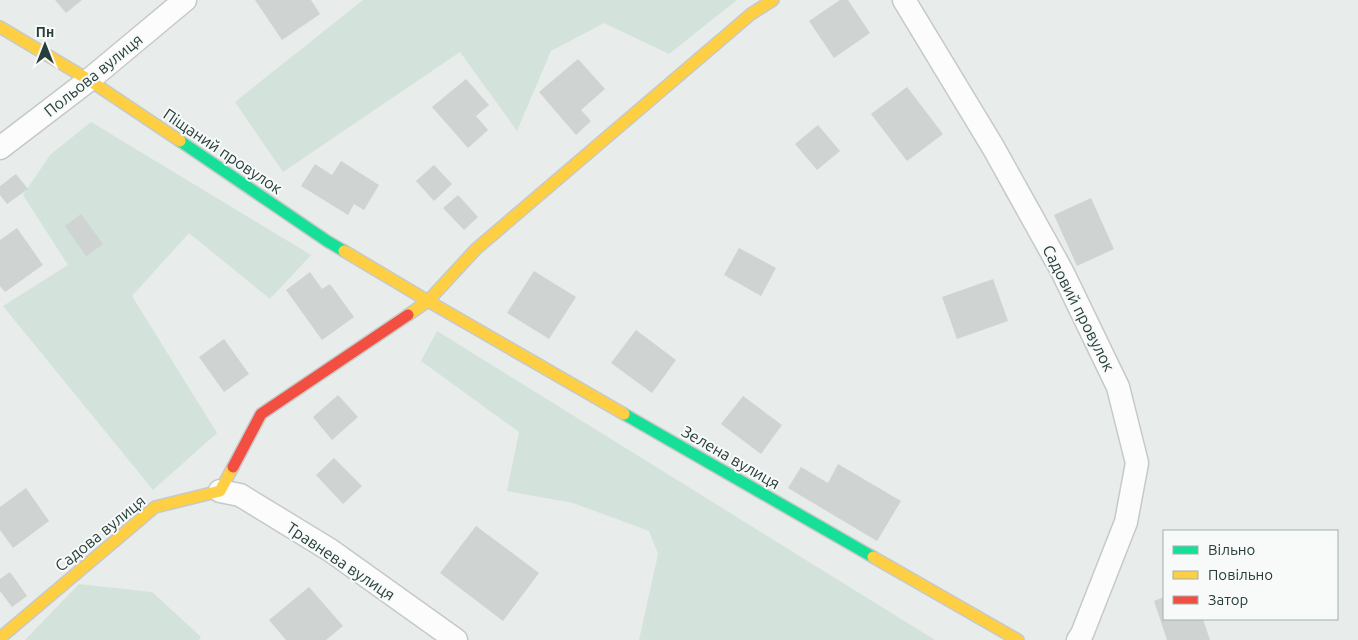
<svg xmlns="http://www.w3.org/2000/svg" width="1358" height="640" viewBox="0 0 1358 640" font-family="Ubuntu,sans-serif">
	<rect width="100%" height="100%" fill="#e8eceb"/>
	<g fill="#d3e3db">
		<polygon points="363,0 737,0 669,54 604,23 551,51 517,131 460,52 283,172 235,102"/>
		<polygon points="91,122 311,255 270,299 189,233 132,296 217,433 153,490 3,306 68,265 23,195 50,155"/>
		<polygon points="437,331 935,640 639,640 658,554 649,531 573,503 507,491 519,432 421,361"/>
		<polygon points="79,584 152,592 201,637 199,640 25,640"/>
	</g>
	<g fill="#cfd3d2">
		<polygon points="55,0 82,0 66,13"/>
		<polygon points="255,0 311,0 320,14 282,40"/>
		<polygon points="840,0 848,0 870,33 834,58 809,21"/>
		<polygon points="578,59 605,89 581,110 591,121 576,135 539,92"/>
		<polygon points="466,79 489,105 476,116 488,130 468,148 432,107"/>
		<polygon points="907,87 943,134 907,161 871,114"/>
		<polygon points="818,125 840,151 817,170 795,144"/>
		<polygon points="341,161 379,185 364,210 354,204 348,215 301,186 315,164 332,175"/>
		<polygon points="434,165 452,184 434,201 416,181"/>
		<polygon points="16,174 28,189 7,204 0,195 0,186"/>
		<polygon points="458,195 478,217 464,230 443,208"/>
		<polygon points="1091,198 1114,249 1077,266 1054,215"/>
		<polygon points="81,214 103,244 86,256 65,226"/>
		<polygon points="17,228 43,265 5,292 0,286 0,240"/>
		<polygon points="739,248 776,268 761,296 724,275"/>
		<polygon points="534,271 576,297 549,339 507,313"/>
		<polygon points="310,272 322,289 330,284 354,317 322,340 286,290"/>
		<polygon points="993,279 1008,321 957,339 942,297"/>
		<polygon points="636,330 676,360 652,393 611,363"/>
		<polygon points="224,339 249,374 224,392 199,357"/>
		<polygon points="338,395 358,417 332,440 313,417"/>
		<polygon points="743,396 782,425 761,454 721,424"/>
		<polygon points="334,458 362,486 343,504 316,475"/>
		<polygon points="838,464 901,501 877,541 788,488 801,467 828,483"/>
		<polygon points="26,488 49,521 13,548 0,530 0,507"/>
		<polygon points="476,526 539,573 503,621 440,573"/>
		<polygon points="10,572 27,596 12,607 0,591 0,579"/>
		<polygon points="309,587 343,626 326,640 286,640 269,620"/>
		<polygon points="1164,597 1164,619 1203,619 1210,640 1167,640 1154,601"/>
	</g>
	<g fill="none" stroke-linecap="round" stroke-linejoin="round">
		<g stroke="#c5c9c8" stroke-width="25">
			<g id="street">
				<polyline points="904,0 993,147 1062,271 1118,387 1137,463 1126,522 1082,634 1078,640"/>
				<polyline points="0,148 89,80 185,0"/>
				<polyline points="220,491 240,495 330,550 456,640"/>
			</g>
		</g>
		<g stroke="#c5cac9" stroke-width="14">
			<g id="fast">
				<polyline points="180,141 327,241 344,251"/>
				<polyline points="624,414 873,557"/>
			</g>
		</g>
		<g stroke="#c5cac9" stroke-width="14">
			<g id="slow">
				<polyline points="0,27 89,80 180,141"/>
				<polyline points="344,251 428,301 624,414"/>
				<polyline points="408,315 428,301 476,249 751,14 773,0"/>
				<polyline points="873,557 1018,640"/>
				<polyline points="0,638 155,507 220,491 233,467"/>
			</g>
		</g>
		<g stroke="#c5cac9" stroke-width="14">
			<polyline id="jam" points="233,467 261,414 408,315"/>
		</g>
		<use href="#street" stroke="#fcfcfc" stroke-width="22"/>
		<use href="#fast" stroke="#16e098" stroke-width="11"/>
		<use href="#slow" stroke="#ffcf43" stroke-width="11"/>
		<use href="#jam" stroke="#f24e42" stroke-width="11"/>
	</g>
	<g text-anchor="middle" stroke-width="4" stroke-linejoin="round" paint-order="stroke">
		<g font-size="16" fill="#273e3c" stroke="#f7faf9">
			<text transform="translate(93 75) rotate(-39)" y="6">Польова вулиця</text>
			<text transform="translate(223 151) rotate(34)" y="6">Піщаний провулок</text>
			<text transform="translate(1079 308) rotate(63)" y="6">Садовий провулок</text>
			<text transform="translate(731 457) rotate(30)" y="6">Зелена вулиця</text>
			<text transform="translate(100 533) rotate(-39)" y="6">Садова вулиця</text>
			<text transform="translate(341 561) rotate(34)" y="6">Травнева вулиця</text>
		</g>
	</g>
	<rect x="1163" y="530" width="175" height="90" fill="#f7faf9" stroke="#a4afad"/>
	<rect x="1173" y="546" width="25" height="8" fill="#16e098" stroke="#a4afad"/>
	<text x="1208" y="555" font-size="15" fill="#273e3c">Вільно</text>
	<rect x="1173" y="571" width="25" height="8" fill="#ffcf43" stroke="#a4afad"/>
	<text x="1208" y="580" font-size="15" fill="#273e3c">Повільно</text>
	<rect x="1173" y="596" width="25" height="8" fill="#f24e42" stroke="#a4afad"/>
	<text x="1208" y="605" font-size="15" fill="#273e3c">Затор</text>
	<g transform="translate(45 45)" stroke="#f7faf9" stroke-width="4" paint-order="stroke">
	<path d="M0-4L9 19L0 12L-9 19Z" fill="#273e3c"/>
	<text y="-8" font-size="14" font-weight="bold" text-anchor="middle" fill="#273e3c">Пн</text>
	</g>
</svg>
